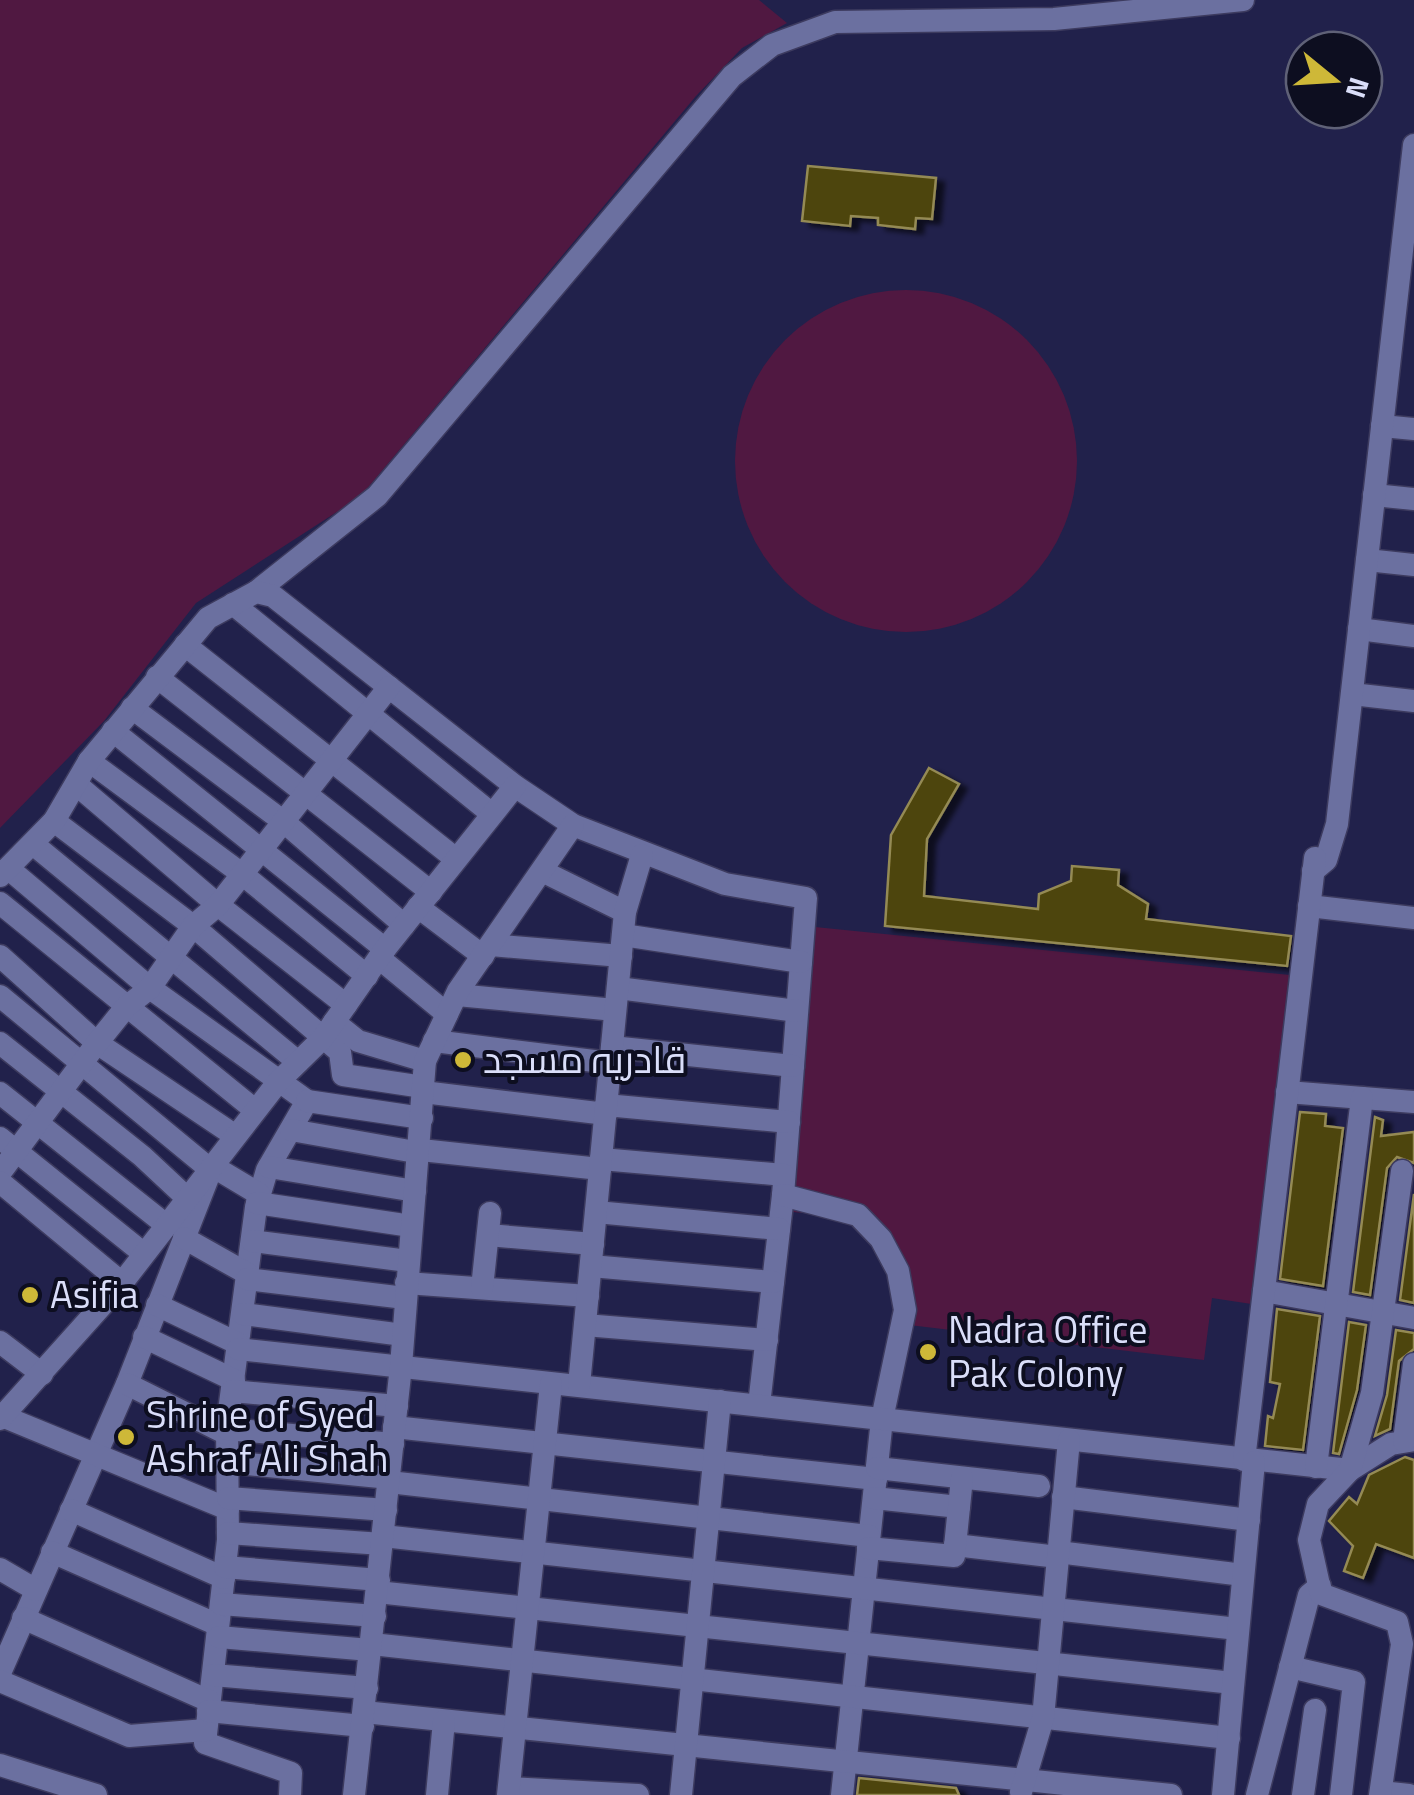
<svg xmlns="http://www.w3.org/2000/svg" width="1414" height="1795" viewBox="0 0 1414 1795" font-family="'Titillium Web',Cairo,sans-serif">
	<defs>
		<filter id="shadow"><feDropShadow dx="8" dy="4.5" stdDeviation="2.5" flood-color="#0009"/></filter>
	</defs>
	<rect width="100%" height="100%" fill="#21214b"/>
	<g fill="#501841">
		<polygon points="0,0 759,0 787,23 742,48 696,96 360,497 196,603 104,721 0,828"/>
		<circle cx="906" cy="461" r="171"/>
		<polygon points="815,927 1290,975 1258,1305 1212,1298 1204,1360 909,1325 890,1274 854,1218 793,1212"/>
	</g>
	<g fill="#4e4409" stroke="#948a54" stroke-width="2.5" filter="url(#shadow)">
		<polygon points="808,166 936,178 932,219 916,218 915,229 878,225 878,218 851,216 850,226 802,221"/>
		<polygon points="929,768 959,784 927,839 924,896 1038,909 1039,894 1071,881 1072,866 1119,870 1118,885 1148,904 1146,919 1291,936 1287,966 885,926 891,835"/>
		<polygon points="1300,1112 1326,1114 1325,1126 1343,1128 1323,1286 1280,1279"/>
		<polygon points="1375,1117 1383,1120 1381,1136 1414,1132 1414,1163 1397,1157 1387,1168 1370,1295 1353,1292"/>
		<polygon points="1414,1194 1414,1303 1400,1300"/>
		<polygon points="1277,1309 1320,1316 1303,1450 1265,1446 1268,1416 1273,1418 1280,1384 1270,1382"/>
		<polygon points="1349,1322 1366,1325 1357,1390 1339,1454 1333,1453"/>
		<polygon points="1396,1330 1414,1333 1414,1349 1399,1361 1390,1429 1375,1436 1387,1395"/>
		<polygon points="1405,1457 1414,1460 1414,1558 1376,1544 1363,1578 1344,1571 1353,1546 1329,1521 1349,1497 1357,1504 1369,1475"/>
		<polygon points="859,1778 956,1788 959,1795 857,1795"/>
	</g>
	<g fill="none" stroke-linecap="round" stroke-linejoin="round">
		<g stroke="#3d3b5f" stroke-width="25">
			<g id="minor">
				<polyline points="1382,426 1414,429"/>
				<polyline points="1374,495 1414,499"/>
				<polyline points="1367,560 1414,565"/>
				<polyline points="256,592 377,496 732,76 772,45 835,22 1054,19 1243,0"/>
				<polyline points="233,604 492,814"/>
				<polyline points="1359,629 1414,636"/>
				<polyline points="185,645 456,859"/>
				<polyline points="157,677 431,892"/>
				<polyline points="1352,694 1414,701"/>
				<polyline points="132,708 284,822 404,925"/>
				<polyline points="113,731 385,949"/>
				<polyline points="89,761 242,874 367,976"/>
				<polyline points="77,785 218,905 346,1005"/>
				<polyline points="54,821 193,926 340,1052 343,1075 423,1087"/>
				<polyline points="33,844 298,1062"/>
				<polyline points="9,869 150,988 307,1101 267,1170 256,1207 227,1426 228,1540 205,1743 291,1773 290,1795"/>
				<polyline points="542,871 625,912"/>
				<polyline points="1313,871 1326,860 1337,824 1414,145"/>
				<polyline points="0,876 54,821 89,761 208,618 256,592 273,596 515,786 573,825 725,884 806,898 783,1195 759,1405"/>
				<polyline points="0,903 255,1110"/>
				<polyline points="1309,906 1414,918"/>
				<polyline points="418,907 483,956"/>
				<polyline points="623,935 801,962"/>
				<polyline points="491,945 621,956"/>
				<polyline points="0,956 97,1043 234,1135"/>
				<polyline points="379,958 447,1014"/>
				<polyline points="618,988 797,1011"/>
				<polyline points="457,995 615,1010"/>
				<polyline points="0,996 211,1170 127,1384 0,1673"/>
				<polyline points="334,1022 358,1041 425,1061"/>
				<polyline points="434,1041 610,1063"/>
				<polyline points="0,1043 142,1156 187,1198"/>
				<polyline points="612,1047 793,1066"/>
				<polyline points="423,1092 606,1114"/>
				<polyline points="1287,1092 1414,1102"/>
				<polyline points="0,1093 165,1224"/>
				<polyline points="307,1101 422,1118"/>
				<polyline points="606,1105 789,1122"/>
				<polyline points="291,1130 421,1153"/>
				<polyline points="0,1138 143,1253"/>
				<polyline points="421,1150 600,1169"/>
				<polyline points="601,1159 784,1175"/>
				<polyline points="214,1167 259,1194"/>
				<polyline points="269,1167 415,1191"/>
				<polyline points="0,1173 97,1043 126,1007 150,988 193,926 218,905 389,687"/>
				<polyline points="0,1182 122,1283"/>
				<polyline points="783,1195 858,1215 881,1239 898,1271 905,1310 882,1419 842,1795"/>
				<polyline points="257,1203 411,1226"/>
				<polyline points="596,1212 779,1229"/>
				<polyline points="488,1235 593,1244"/>
				<polyline points="184,1238 248,1274"/>
				<polyline points="252,1241 408,1261"/>
				<polyline points="591,1266 773,1282"/>
				<polyline points="247,1279 405,1298"/>
				<polyline points="406,1283 588,1296"/>
				<polyline points="482,1288 490,1213"/>
				<polyline points="1264,1291 1414,1318"/>
				<polyline points="157,1305 239,1344"/>
				<polyline points="243,1314 403,1335"/>
				<polyline points="585,1325 767,1340"/>
				<polyline points="144,1337 234,1380"/>
				<polyline points="0,1342 42,1374"/>
				<polyline points="238,1349 1350,1470 1391,1444 1414,1440"/>
				<polyline points="127,1384 227,1434"/>
				<polyline points="579,1385 625,912 642,855"/>
				<polyline points="232,1391 397,1406"/>
				<polyline points="2,1416 228,1509"/>
				<polyline points="0,1419 122,1283 278,1082 323,1038 385,949 515,786"/>
				<polyline points="394,1427 876,1479"/>
				<polyline points="227,1429 393,1444"/>
				<polyline points="1404,1441 1414,1364"/>
				<polyline points="1244,1460 1315,858"/>
				<polyline points="227,1462 390,1478"/>
				<polyline points="1316,1467 1362,1098"/>
				<polyline points="877,1468 1039,1486"/>
				<polyline points="389,1482 869,1536"/>
				<polyline points="1063,1497 1249,1520"/>
				<polyline points="228,1498 386,1510"/>
				<polyline points="874,1498 959,1507"/>
				<polyline points="71,1510 224,1578"/>
				<polyline points="228,1533 382,1544"/>
				<polyline points="383,1536 1238,1629"/>
				<polyline points="955,1545 1058,1557"/>
				<polyline points="868,1548 954,1556 962,1478"/>
				<polyline points="52,1552 218,1625"/>
				<polyline points="1058,1552 1243,1575"/>
				<polyline points="225,1567 379,1580"/>
				<polyline points="0,1569 36,1590"/>
				<polyline points="377,1592 1233,1683"/>
				<polyline points="221,1604 375,1616"/>
				<polyline points="23,1618 209,1701"/>
				<polyline points="219,1637 370,1650"/>
				<polyline points="372,1644 1229,1738"/>
				<polyline points="1290,1667 1354,1682 1341,1795"/>
				<polyline points="213,1675 367,1688"/>
				<polyline points="0,1681 129,1736 206,1730"/>
				<polyline points="208,1711 363,1726"/>
				<polyline points="364,1712 1171,1795"/>
				<polyline points="0,1765 96,1795"/>
				<polyline points="509,1788 638,1795"/>
				<polyline points="1021,1792 1043,1718 1069,1440"/>
				<polyline points="1381,1792 1409,1795"/>
				<polyline points="354,1795 401,1366 425,1061 458,991 573,825"/>
				<polyline points="437,1795 444,1721"/>
				<polyline points="508,1795 551,1384"/>
				<polyline points="681,1795 720,1401"/>
				<polyline points="1223,1795 1254,1462"/>
				<polyline points="1257,1795 1309,1595 1320,1586"/>
				<polyline points="1303,1795 1315,1710"/>
				<polyline points="1380,1795 1402,1644 1397,1622 1321,1594 1309,1540 1318,1504 1350,1470 1372,1393 1402,1171"/>
			</g>
		</g>
		<use href="#minor" stroke="#6b70a0" stroke-width="22"/>
	</g>
	<g fill="#ceb838" stroke="#0d0e20" stroke-width="4">
		<circle cx="463" cy="1060" r="10"/>
		<circle cx="30" cy="1295" r="10"/>
		<circle cx="928" cy="1352" r="10"/>
		<circle cx="126" cy="1437" r="10"/>
	</g>
	<g text-anchor="middle" stroke-width="8" stroke-linejoin="round" paint-order="stroke">
		<g font-size="38" fill="#dadef9" stroke="#0d0e20" text-anchor="start">
			<text x="483" y="1073">قادریہ مسجد</text>
			<text x="50" y="1308">Asifia</text>
			<text x="948" y="1343">Nadra Office<tspan x="948" dy="44">Pak Colony</tspan></text>
			<text x="146" y="1428">Shrine of Syed<tspan x="146" dy="44">Ashraf Ali Shah</tspan></text>
		</g>
	</g>
	<g transform="translate(1334 80) rotate(108)"><circle r="48" fill="#0d0e20" stroke="#5f6177" stroke-width="2.5"/>
	<path d="M0-8L18 38L0 25L-18 38Z" fill="#ceb838"/>
	<text y="-15" font-size="28" font-weight="bold" text-anchor="middle" fill="#dadef9">N</text>
	</g>
</svg>
